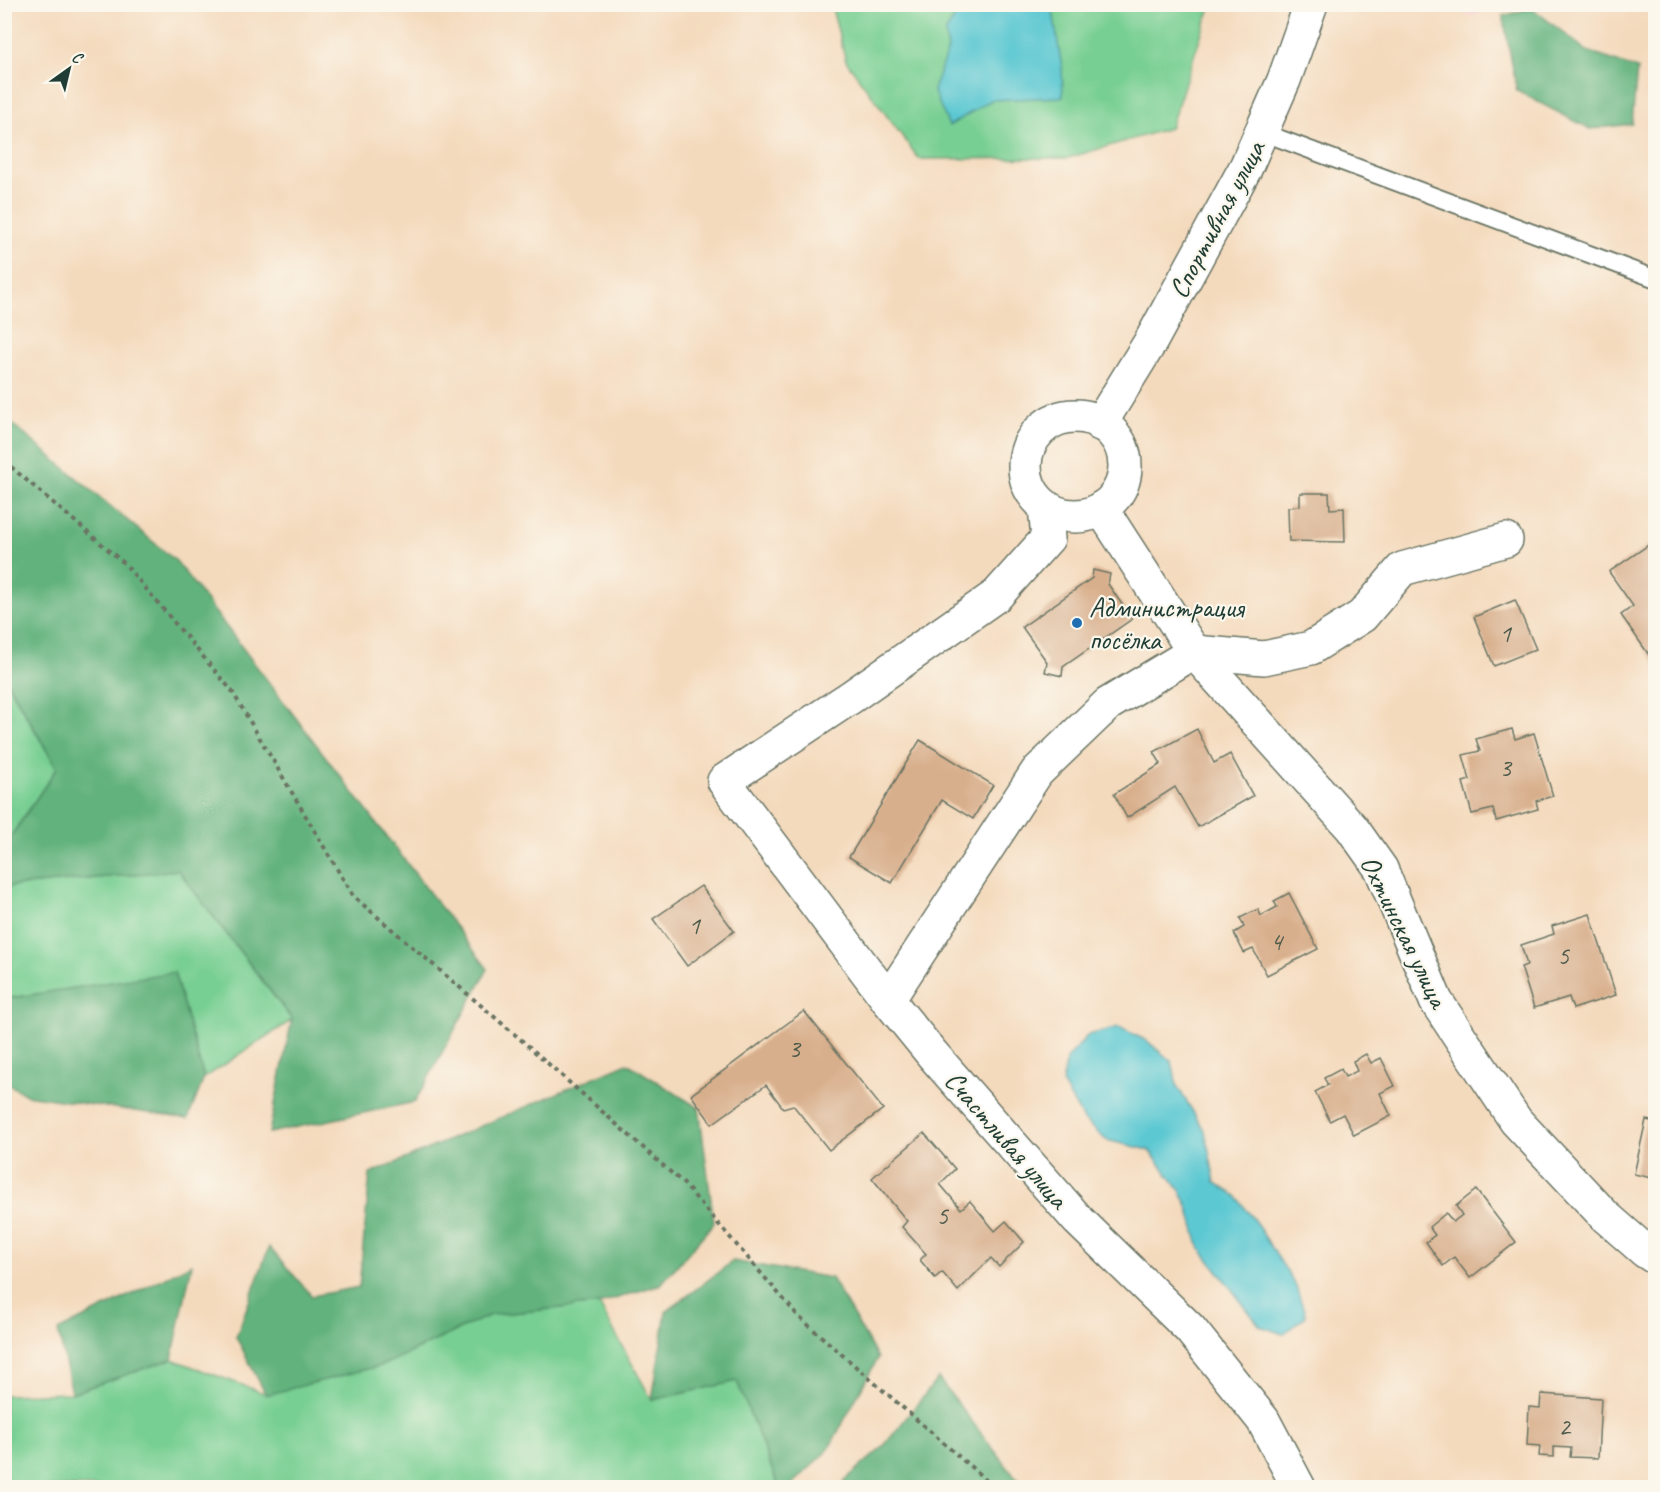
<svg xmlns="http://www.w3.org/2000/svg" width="1660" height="1492" viewBox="0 0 1660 1492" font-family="Caveat,sans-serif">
	<rect width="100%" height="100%" fill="#fbf7ec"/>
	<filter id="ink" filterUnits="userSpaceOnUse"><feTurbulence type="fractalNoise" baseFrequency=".0167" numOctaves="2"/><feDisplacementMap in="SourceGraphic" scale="12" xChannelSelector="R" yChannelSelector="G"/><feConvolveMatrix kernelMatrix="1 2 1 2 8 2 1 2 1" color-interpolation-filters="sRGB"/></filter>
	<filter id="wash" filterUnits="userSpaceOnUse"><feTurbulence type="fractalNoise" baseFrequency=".008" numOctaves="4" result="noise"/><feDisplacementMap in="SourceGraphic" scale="24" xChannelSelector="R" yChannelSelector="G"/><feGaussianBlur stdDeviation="1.35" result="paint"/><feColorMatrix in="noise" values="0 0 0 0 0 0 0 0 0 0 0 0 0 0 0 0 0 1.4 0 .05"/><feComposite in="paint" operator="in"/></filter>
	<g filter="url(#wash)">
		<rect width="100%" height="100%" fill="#f4dabd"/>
		<polygon fill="#f7d0cb" points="1441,5 1502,4 1502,5 1471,17"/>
		<g fill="#78cf93" stroke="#4c8664" stroke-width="1.5">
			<polygon points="831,5 1211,5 1170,128 1068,158 919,159 846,61"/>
			<polygon points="4,678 57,768 5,845 4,845"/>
			<polygon points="178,870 292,1020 204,1078 174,973 5,999 5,887"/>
			<polygon points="599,1304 652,1400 737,1381 779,1487 5,1487 4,1395 72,1393 172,1359 266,1394 383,1365 490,1315"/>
		</g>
		<g fill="#62b27d" stroke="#407858" stroke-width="1.5">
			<polygon points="1532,8 1587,51 1637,69 1632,124 1590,129 1517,91 1503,16"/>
			<polygon points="5,418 176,561 488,969 415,1102 269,1133 292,1019 178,870 5,887 5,845 57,768 5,678"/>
			<polygon points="174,972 204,1078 188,1119 26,1095 5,1082 5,999"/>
			<polygon points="627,1063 699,1108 714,1223 661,1284 599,1304 490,1315 383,1365 266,1395 236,1337 269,1247 312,1296 359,1287 370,1174"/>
			<polygon points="733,1261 831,1278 878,1358 828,1450 790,1487 779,1487 737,1381 652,1400 666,1312"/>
			<polygon points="192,1264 172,1359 72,1393 58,1331"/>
			<polygon points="938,1378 1023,1487 846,1487 844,1481 883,1447"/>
		</g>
		<g fill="#5bc8d2" stroke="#3d8283" stroke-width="1.5">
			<polygon points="963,5 1052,5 1062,68 1063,97 991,100 949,126 933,90 948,49 945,33"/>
			<polygon points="1119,1027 1147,1041 1172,1062 1177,1086 1205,1131 1215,1182 1236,1196 1252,1217 1295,1284 1306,1316 1283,1334 1260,1326 1199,1247 1188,1206 1179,1189 1149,1150 1106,1140 1084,1120 1062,1083 1067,1059 1088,1035"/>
		</g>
		<g id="blocks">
			<g fill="#d8af8c">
				<polygon points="1300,493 1329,493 1330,509 1344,508 1345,542 1289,541 1288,507 1300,506"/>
				<polygon points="1656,540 1656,665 1621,615 1633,606 1609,572"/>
				<polygon points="1093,570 1110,574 1108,584 1132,619 1063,667 1062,676 1045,672 1047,662 1022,627 1092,578"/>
				<polygon points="1515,600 1536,649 1494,666 1474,617"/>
				<polygon points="1197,729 1214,763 1230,754 1253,796 1198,827 1175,787 1127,818 1114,794 1161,764 1154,752"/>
				<polygon points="1512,729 1515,739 1534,733 1553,796 1536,801 1538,809 1496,821 1493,809 1472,814 1463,782 1470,780 1463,755 1480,751 1476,739"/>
				<polygon points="920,740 993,785 973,819 942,800 892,883 849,857"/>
				<polygon points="701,886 734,931 687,966 653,919"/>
				<polygon points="1289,893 1318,949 1267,975 1253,949 1244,953 1234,933 1244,927 1240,918 1258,909 1261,916 1277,907 1274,901"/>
				<polygon points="1590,914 1616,995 1573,1009 1569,997 1534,1008 1521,967 1527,965 1521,945 1554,934 1552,926"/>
				<polygon points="804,1011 883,1109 829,1150 793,1105 783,1108 766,1085 712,1124 691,1095"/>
				<polygon points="1366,1054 1371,1063 1381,1058 1395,1086 1380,1093 1391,1116 1354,1135 1343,1114 1330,1121 1315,1092 1328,1085 1324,1078 1341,1069 1345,1077 1357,1071 1353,1061"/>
				<polygon points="1646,1120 1656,1122 1656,1179 1634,1174"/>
				<polygon points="924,1133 955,1169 940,1184 961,1209 970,1201 995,1231 1006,1221 1024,1242 999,1267 991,1258 958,1291 942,1272 935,1278 920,1260 926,1254 902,1227 907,1221 872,1178"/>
				<polygon points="1476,1190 1516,1242 1470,1278 1454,1257 1443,1266 1426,1242 1435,1235 1429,1227 1446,1213 1453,1222 1462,1215 1456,1206"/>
				<polygon points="1541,1394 1601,1398 1598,1458 1570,1457 1571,1448 1554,1447 1554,1457 1539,1456 1540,1446 1527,1445 1529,1407 1540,1408"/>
			</g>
		</g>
	</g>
	<g filter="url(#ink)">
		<use href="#blocks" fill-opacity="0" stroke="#6a7464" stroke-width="1.5"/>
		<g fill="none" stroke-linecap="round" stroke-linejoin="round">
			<g stroke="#6a7464" stroke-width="20">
				<polyline id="service" points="1262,132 1656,279"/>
			</g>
			<g stroke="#6a7464" stroke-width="36">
				<g id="minor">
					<circle cx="1075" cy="466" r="50"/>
					<polyline points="1100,424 1151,341 1246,167 1284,80 1311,4"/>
					<polyline points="1045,507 1048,538 997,595 851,697 724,781 888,1000 933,1055 1078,1220 1190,1329 1263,1420 1299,1488"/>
					<polyline points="1101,508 1194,652 1352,828 1381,869 1436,1001 1516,1121 1605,1216 1645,1251 1656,1258"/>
					<polyline points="888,1000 1037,772 1108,704 1194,652 1264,658 1311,648 1362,616 1402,569 1506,540"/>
				</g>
			</g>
			<polyline stroke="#6a7464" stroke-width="4" stroke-dasharray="4.5 4.5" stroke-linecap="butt" points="4,461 125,564 232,691 353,896 526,1044 683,1183 799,1317 995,1488"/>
			<use href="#service" stroke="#fff" stroke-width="16"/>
			<use href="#minor" stroke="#fff" stroke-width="33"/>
		</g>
	</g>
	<circle fill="#1f6fb2" stroke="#fbf7ec" stroke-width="2" cx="1077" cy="623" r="6"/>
	<g text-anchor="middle" stroke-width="4.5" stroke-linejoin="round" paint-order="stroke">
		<g font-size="26" fill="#4d5a4a">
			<text x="1505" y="642">1</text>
			<text x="1505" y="776">3</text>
			<text x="694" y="934">1</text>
			<text x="1276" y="950">4</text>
			<text x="1563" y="964">5</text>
			<text x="794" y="1057">3</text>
			<text x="942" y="1224">5</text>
			<text x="1564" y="1435">2</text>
		</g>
		<g font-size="28" fill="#1f3d34" stroke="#fbf7ec">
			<text transform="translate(1216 219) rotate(-62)" y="10">Спортивная улица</text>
			<text transform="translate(1405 931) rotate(64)" y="10">Охтинская улица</text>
			<text transform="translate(1007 1139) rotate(49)" y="10">Счастливая улица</text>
		</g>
		<g font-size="28" fill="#1f3d34" stroke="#fbf7ec" text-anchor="start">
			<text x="1089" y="617">Администрация<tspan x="1089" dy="32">посёлка</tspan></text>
		</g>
	</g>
	<rect width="1660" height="1492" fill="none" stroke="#fbf7ec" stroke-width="24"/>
	<g transform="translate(69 69) rotate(34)" stroke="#fbf7ec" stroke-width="4.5" paint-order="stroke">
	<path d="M0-4.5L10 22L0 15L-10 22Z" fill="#1f3d34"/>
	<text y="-9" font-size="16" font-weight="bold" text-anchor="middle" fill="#1f3d34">С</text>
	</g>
</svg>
